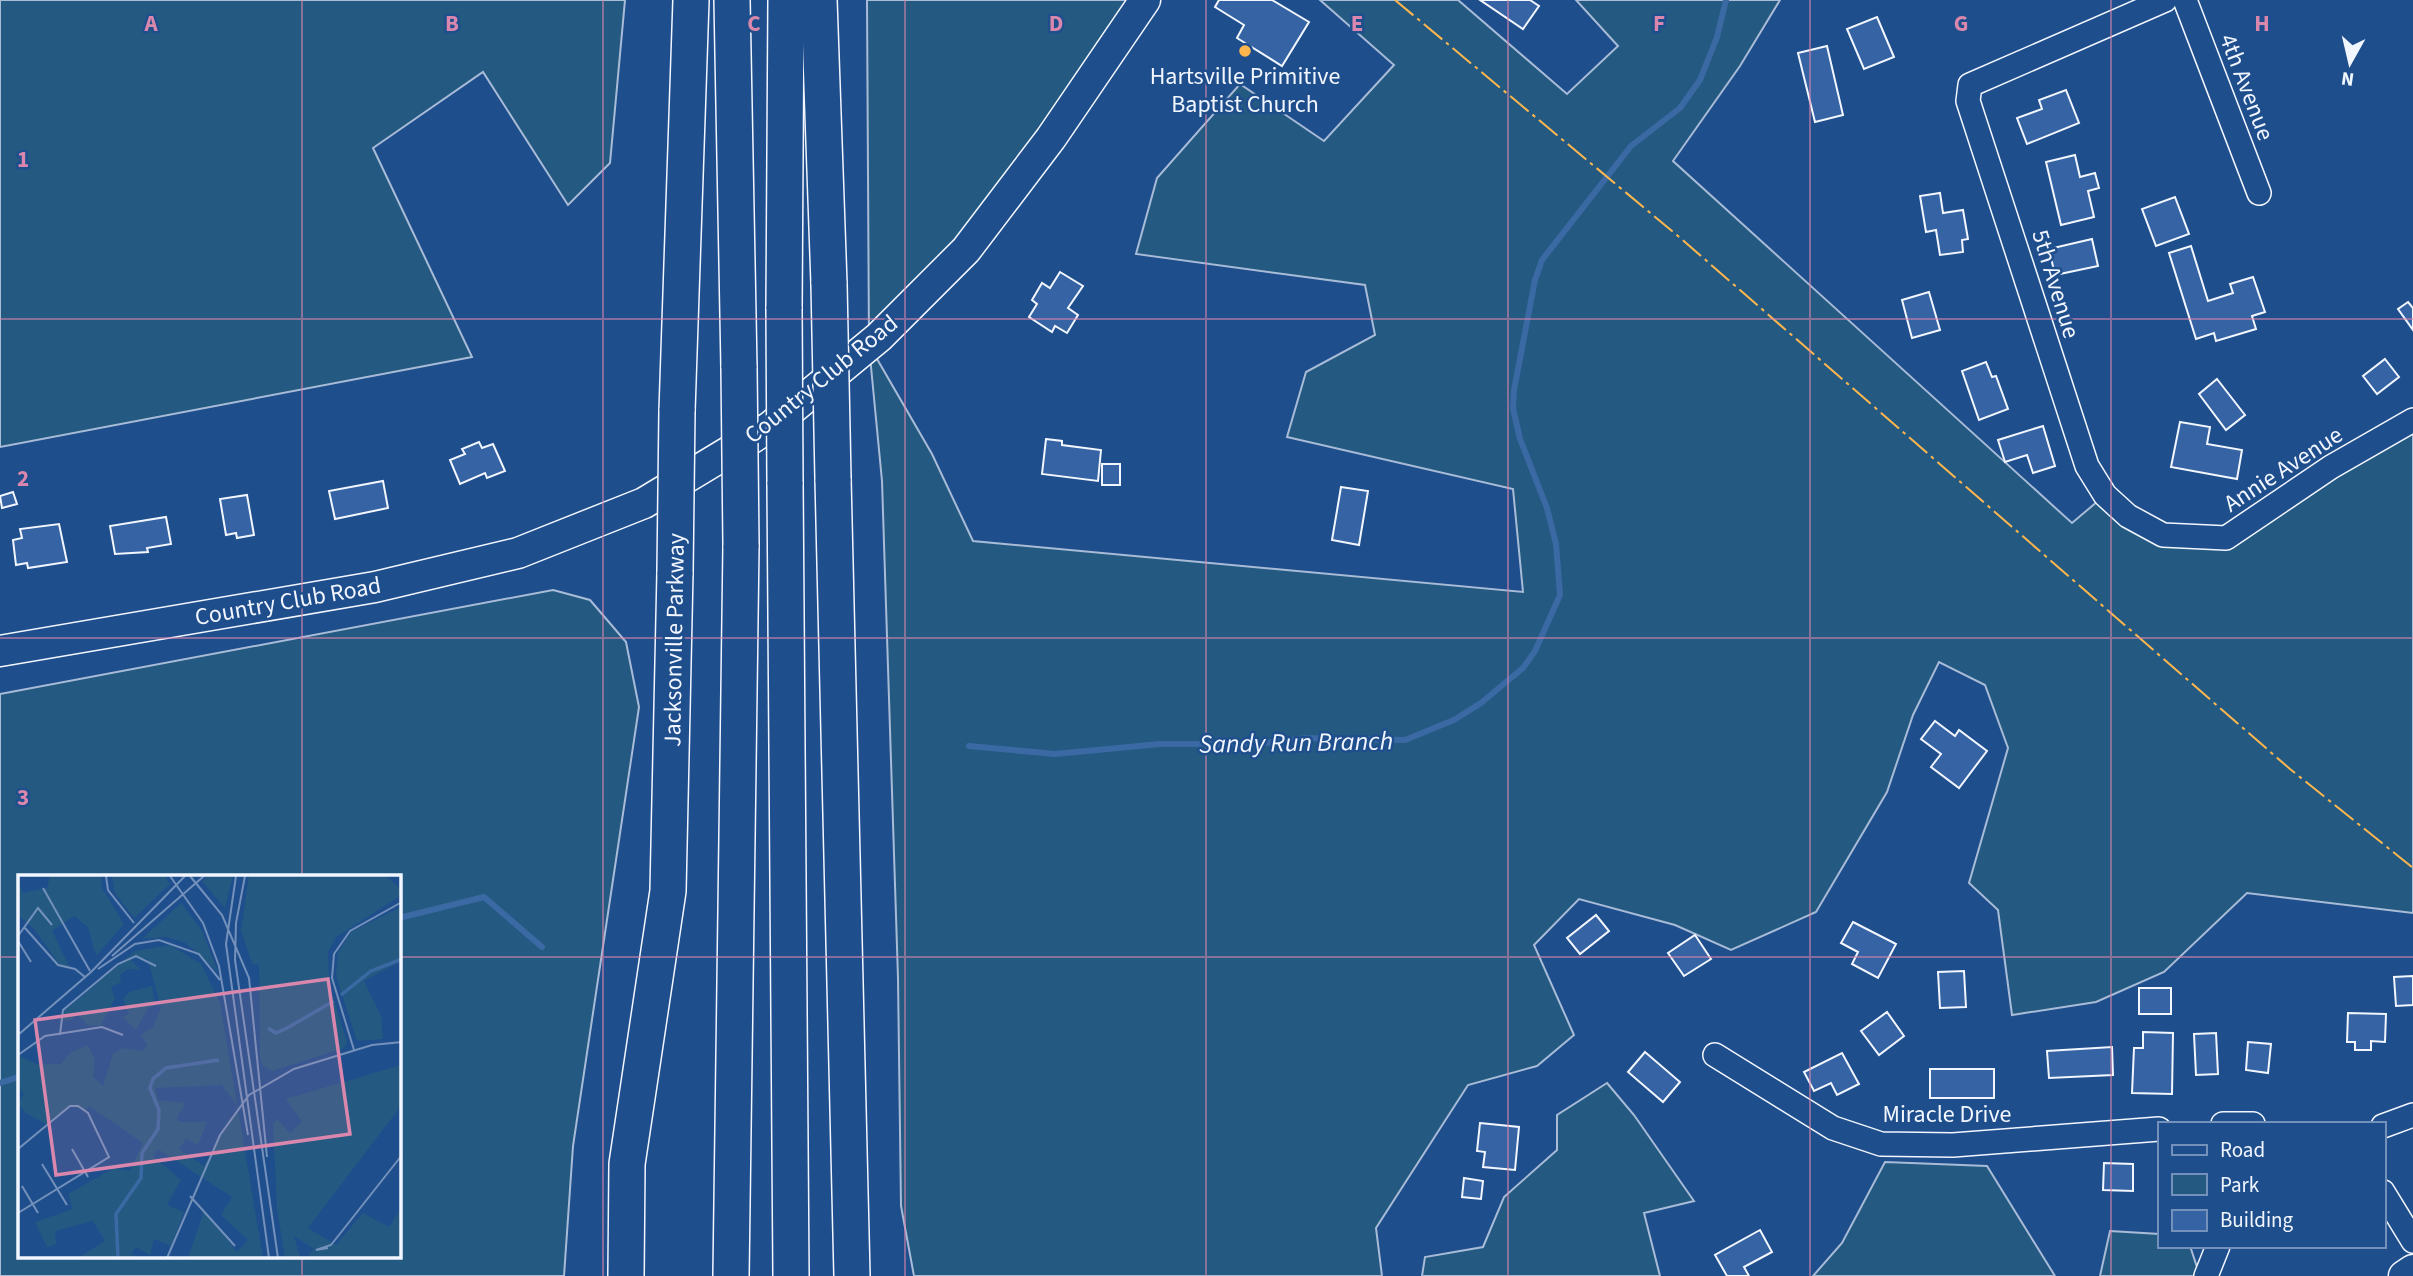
<svg xmlns="http://www.w3.org/2000/svg" width="2413" height="1276" viewBox="0 0 2413 1276" font-family="'Source Sans 3',sans-serif">
	<rect width="100%" height="100%" fill="#1f4e8c"/>
	<g fill="#245a82" stroke="#a8bbd7" stroke-width="2" fill-rule="evenodd">
		<polygon points="0,0 625,0 610,163 568,205 483,72 373,148 472,357 0,447"/>
		<polygon points="867,0 1144,0 1051,138 869,345 932,454 973,541 1523,592 1513,489 1287,437 1306,372 1375,335 1365,285 1136,254 1157,178 1240,84 1324,141 1394,65 1320,0 1458,0 1567,94 1618,46 1576,0 1780,0 1740,66 1673,161 2072,523 2105,495 2128,517 2226,538 2413,420 2413,913 2247,893 2164,972 2096,1002 2012,1015 1998,910 1969,883 2008,748 1985,685 1939,662 1913,715 1887,792 1816,912 1731,950 1675,925 1579,899 1534,945 1574,1035 1537,1066 1468,1085 1376,1228 1382,1276 914,1276 901,1206 898,978 882,481 869,346"/>
		<path d="M 553,590 L 590,600 L 626,642 L 639,707 L 573,1146 L 564,1276 L 0,1276 L 0,694 ZM 19,877 L 399,877 L 399,1257 L 19,1257 Z"/>
		<polygon points="1607,1083 1634,1115 1694,1201 1644,1213 1660,1276 1422,1276 1425,1257 1483,1247 1504,1197 1557,1150 1557,1115"/>
		<polygon points="1885,1162 1987,1166 2055,1276 1813,1276 1842,1243"/>
		<polygon points="2110,1231 2159,1234 2159,1246 2190,1246 2200,1276 2100,1276"/>
	</g>
	<g fill="none" stroke-linecap="round" stroke-linejoin="round">
		<g stroke="#3b69a3" stroke-width="6">
			<polyline points="969,746 1055,754 1160,744 1256,744 1307,738 1405,740 1454,720 1481,703 1523,668 1535,651 1560,595 1556,544 1547,508 1520,439 1513,408 1514,390 1535,280 1542,260 1631,146 1680,108 1700,80 1717,37 1726,0"/>
			<polyline points="399,918 484,897 542,947"/>
			<polyline points="0,1083 19,1077"/>
		</g>
	</g>
	<g fill="#3563a3" stroke="#f2f6ff" stroke-width="2">
		<polygon points="1219,0 1272,0 1309,22 1282,66 1237,38 1244,25 1215,7"/>
		<polygon points="1480,0 1530,0 1539,6 1523,29"/>
		<polygon points="1877,17 1894,57 1864,69 1847,29"/>
		<polygon points="1827,46 1843,115 1815,122 1798,53"/>
		<polygon points="2066,90 2079,123 2027,144 2017,118 2042,109 2039,100"/>
		<polygon points="2075,155 2080,177 2095,173 2099,188 2088,191 2094,217 2061,225 2046,162"/>
		<polygon points="1940,193 1943,213 1963,210 1968,239 1962,240 1963,252 1940,255 1936,230 1926,232 1920,196"/>
		<polygon points="2175,197 2189,234 2156,246 2142,209"/>
		<polygon points="2092,239 2098,266 2055,275 2049,249"/>
		<polygon points="2191,246 2208,301 2233,293 2230,284 2253,277 2265,312 2252,316 2256,329 2216,341 2214,333 2196,339 2169,253"/>
		<polygon points="1060,272 1083,286 1068,308 1078,315 1067,333 1055,326 1052,332 1029,317 1037,304 1032,300 1042,283 1050,288"/>
		<polygon points="1929,292 1940,330 1912,338 1902,300"/>
		<polygon points="2408,302 2413,308 2413,330 2398,309"/>
		<polygon points="2385,359 2399,377 2377,394 2363,376"/>
		<polygon points="1986,362 1992,377 1996,376 2008,409 1979,420 1962,371"/>
		<polygon points="2217,379 2245,415 2226,430 2199,394"/>
		<polygon points="2180,422 2210,427 2207,444 2242,450 2237,479 2171,467"/>
		<polygon points="2043,426 2055,466 2033,473 2027,455 2005,462 1998,440"/>
		<polygon points="1046,439 1062,441 1062,445 1101,450 1098,481 1042,474"/>
		<polygon points="479,442 482,448 493,444 505,471 487,478 485,473 460,484 450,460 465,454 462,449"/>
		<rect x="1102" y="464" width="18" height="21"/>
		<polygon points="383,481 388,508 335,519 329,491"/>
		<polygon points="1341,487 1368,491 1359,545 1332,540"/>
		<polygon points="13,492 17,504 2,508 0,496"/>
		<polygon points="247,495 254,535 237,538 236,533 226,535 220,499"/>
		<polygon points="166,517 171,544 147,548 148,552 115,554 110,526"/>
		<polygon points="59,524 67,562 28,568 27,563 16,565 13,540 22,538 20,529"/>
		<polygon points="1935,721 1955,736 1959,730 1987,751 1959,788 1931,767 1941,754 1921,739"/>
		<polygon points="1596,915 1609,931 1580,954 1567,938"/>
		<polygon points="1853,922 1896,944 1878,978 1852,964 1858,952 1841,943"/>
		<polygon points="1695,935 1711,959 1684,976 1668,953"/>
		<polygon points="1964,971 1966,1007 1940,1008 1938,972"/>
		<polygon points="2413,976 2413,1005 2396,1006 2394,977"/>
		<rect x="2139" y="988" width="32" height="26"/>
		<polygon points="1887,1012 1904,1036 1879,1055 1861,1031"/>
		<polygon points="2348,1013 2386,1014 2385,1042 2371,1041 2371,1050 2355,1050 2355,1042 2347,1042"/>
		<polygon points="2143,1032 2173,1033 2172,1094 2132,1093 2134,1048 2143,1048"/>
		<polygon points="2216,1033 2218,1074 2196,1075 2194,1034"/>
		<polygon points="2248,1042 2271,1044 2268,1073 2246,1070"/>
		<polygon points="2112,1047 2113,1075 2049,1078 2047,1051"/>
		<polygon points="1645,1052 1680,1082 1663,1102 1628,1072"/>
		<polygon points="1842,1053 1859,1084 1837,1095 1831,1083 1814,1091 1804,1072"/>
		<rect x="1930" y="1069" width="64" height="29"/>
		<polygon points="1480,1123 1519,1127 1515,1170 1483,1167 1485,1152 1477,1151"/>
		<polygon points="2104,1163 2133,1164 2133,1191 2103,1190"/>
		<polygon points="1464,1178 1483,1181 1481,1199 1462,1197"/>
		<polygon points="1760,1230 1772,1252 1744,1267 1749,1276 1727,1276 1715,1255"/>
	</g>
	<g fill="none" stroke-linecap="round" stroke-linejoin="round">
		<g stroke="#f2f6ff" stroke-width="26">
			<g id="minor">
				<polyline points="2165,0 1970,85 1968,101 2087,466 2105,495 2128,516 2163,535 2226,538 2331,467 2413,420"/>
				<polyline points="2185,0 2259,193"/>
				<polyline points="1715,1055 1833,1128 1881,1144 1953,1145 2159,1129"/>
				<polyline points="2223,1124 2253,1124"/>
				<polyline points="2383,1126 2413,1115"/>
				<polyline points="2383,1192 2413,1241"/>
				<polyline points="2206,1276 2218,1246"/>
			</g>
		</g>
		<g stroke="#f2f6ff" stroke-width="33">
			<g id="major">
				<polyline points="0,651 375,587 518,553 644,503 770,427 879,337 966,250 1051,138 1145,0"/>
				<polyline points="2404,1276 2413,1270"/>
			</g>
		</g>
		<g stroke="#f2f6ff" stroke-width="38">
			<g id="highway">
				<polyline points="732,0 739,368"/>
				<polyline points="819,0 829,284"/>
				<polyline points="784,309 786,0"/>
				<polyline points="677,411 691,0"/>
				<polyline points="833,479 852,1276"/>
				<polyline points="785,482 791,1276"/>
				<polyline points="626,1276 627,1164 668,891 675,572"/>
				<polyline points="731,1276 741,545"/>
			</g>
		</g>
		<use href="#minor" stroke="#1f4e8c" stroke-width="23"/>
		<use href="#major" stroke="#1f4e8c" stroke-width="30"/>
		<use href="#highway" stroke="#1f4e8c" stroke-width="35"/>
		<g stroke="#f2f6ff" stroke-width="38" stroke-linecap="butt">
			<g id="highway-bridge">
				<polyline points="829,284 833,479"/>
				<polyline points="784,309 785,482"/>
				<polyline points="739,368 741,545"/>
				<polyline points="675,572 677,411"/>
			</g>
		</g>
		<use href="#highway-bridge" stroke="#1f4e8c" stroke-width="35"/>
		<polyline stroke="#ffb74d" stroke-width="2" stroke-dasharray="24 5 3.5 5" stroke-linecap="butt" points="1395,0 1678,236 2290,769 2413,868"/>
	</g>
	<path fill="none" stroke="#da87ad" stroke-width="2" stroke-opacity="0.55" d="M 302,0 L 302,877M 603,0 L 603,1276M 905,0 L 905,1276M 1206,0 L 1206,1276M 1508,0 L 1508,1276M 1810,0 L 1810,1276M 2111,0 L 2111,1276M 0,319 L 2413,319M 0,638 L 2413,638M 0,957 L 19,957M 399,957 L 2413,957M 302,1257 L 302,1276"/>
	<circle fill="#ffb74d" stroke="#1f4e8c" stroke-width="2.5" cx="1245" cy="51" r="7"/>
	<g text-anchor="middle" stroke-width="5" stroke-linejoin="round" paint-order="stroke">
		<g font-size="24" fill="#f2f6ff" stroke="#1f4e8c">
			<text x="1245" y="84">Hartsville Primitive<tspan x="1245" dy="28">Baptist Church</tspan></text>
		</g>
		<g font-size="24" fill="#f2f6ff" stroke="#1f4e8c">
			<text transform="translate(2247 87) rotate(69)" y="8">4th Avenue</text>
			<text transform="translate(2056 284) rotate(73)" y="8">5th Avenue</text>
			<text transform="translate(821 379) rotate(-39)" y="8">Country Club Road</text>
			<text transform="translate(2283 469) rotate(-33)" y="8">Annie Avenue</text>
			<text transform="translate(288 601) rotate(-10)" y="8">Country Club Road</text>
			<text transform="translate(674 640) rotate(-89)" y="8">Jacksonville Parkway</text>
			<text x="1947" y="1122">Miracle Drive</text>
		</g>
		<g font-size="26" font-style="italic" fill="#f2f6ff" stroke="#1f4e8c">
			<text transform="translate(1296 742) rotate(-1)" y="9">Sandy Run Branch</text>
		</g>
	</g>
	<g transform="translate(18 875)">
		<rect width="383" height="383" fill="#1f4e8c"/>
		<path d="M 0,1 L 4,18 L 29,13 L 32,1 L 83,1 L 84,13 L 106,49 L 78,81 L 70,52 L 56,41 L 34,56 L 52,93 L 43,92 L 17,55 L 0,40 ZM 94,1 L 147,1 L 152,9 L 116,43 L 97,18 ZM 190,1 L 215,1 L 207,33 L 184,6 ZM 231,1 L 368,1 L 383,14 L 382,21 L 318,62 L 310,77 L 311,109 L 329,167 L 326,173 L 254,196 L 245,191 L 242,184 L 241,90 L 234,89 L 223,55 ZM 163,28 L 184,56 L 200,97 L 168,68 L 148,62 L 124,64 ZM 383,32 L 383,86 L 346,106 L 363,141 L 365,164 L 339,166 L 318,101 L 320,78 L 333,57 ZM 152,70 L 183,89 L 202,128 L 245,383 L 170,383 L 186,336 L 219,377 L 230,365 L 203,340 L 214,322 L 140,274 L 135,281 L 163,305 L 149,330 L 166,337 L 153,371 L 136,364 L 132,380 L 118,372 L 113,379 L 122,383 L 60,383 L 87,366 L 75,346 L 37,356 L 38,369 L 29,372 L 17,347 L 55,334 L 50,319 L 96,293 L 112,296 L 125,268 L 71,231 L 67,235 L 52,231 L 30,250 L 8,238 L 0,229 L 6,219 L 0,212 L 0,180 L 18,189 L 43,189 L 52,178 L 70,170 L 77,185 L 75,202 L 85,211 L 95,179 L 105,173 L 125,176 L 129,170 L 123,160 L 135,152 L 143,133 L 130,84 L 111,83 L 123,95 L 110,94 L 102,100 L 103,107 L 93,112 L 97,123 L 83,150 L 70,151 L 58,136 L 54,145 L 45,146 L 42,140 L 117,76 ZM 204,210 L 220,232 L 186,291 L 161,274 L 168,264 L 180,270 L 189,247 L 161,247 L 159,242 L 168,228 L 140,225 L 137,213 ZM 134,111 L 137,130 L 130,133 L 118,155 L 105,142 L 111,139 L 105,124 L 111,117 ZM 383,190 L 383,231 L 290,353 L 318,370 L 345,338 L 371,352 L 383,333 L 383,383 L 288,383 L 296,374 L 276,361 L 282,383 L 267,383 L 259,333 L 255,249 L 259,244 L 272,258 L 284,247 L 268,224 Z" fill="#245a82" fill-rule="evenodd"/>
		<path fill="none" stroke="#3b69a3" stroke-width="3.5" d="M 323,120 L 353,96 L 384,84M 250,153 L 258,158 L 269,153 L 316,126M 100,383 L 98,339 L 123,303 L 124,278 L 140,254 L 141,235 L 132,213 L 135,204 L 148,193 L 201,185"/>
		<path fill="none" stroke="#7391ba" stroke-width="2" d="M 88,1 L 90,15 L 116,48M 152,1 L 185,48 L 201,91 L 230,260M 172,1 L 204,40 L 231,103 L 249,282M 218,1 L 208,69 L 251,383M 227,1 L 218,48 L 217,85 L 260,383M 25,13 L 72,96M 7,53 L 40,90 L 57,94 L 67,102M 0,61 L 20,33 L 34,50M 0,66 L 13,87M 94,81 L 186,1M 80,94 L 117,69 L 141,65 L 181,79 L 202,105M 0,160 L 73,97 L 167,1M 42,160 L 45,135 L 100,89 L 118,81 L 138,91M 336,175 L 314,103 L 316,79 L 332,56 L 384,27M 0,180 L 27,161 L 84,152 L 105,160M 54,274 L 70,302M 24,289 L 49,330M 4,311 L 20,338M 172,321 L 217,371M 0,338 L 91,282 L 70,238 L 60,231 L 52,231 L 0,274M 310,373 L 298,375 L 313,370 L 384,280M 149,383 L 202,260 L 231,220 L 276,194 L 354,170 L 384,167"/>
		<path fill="#da87ad" fill-opacity="0.15" stroke="#da87ad" stroke-width="3.5" d="M 310,104 L 332,259 L 38,300 L 17,145 Z"/>
		<rect width="383" height="383" fill="none" stroke="#f2f6ff" stroke-width="3.5"/>
	</g>
	<g font-size="23" text-anchor="middle" font-weight="bold" fill="#da87ad" stroke="#1f4e8c" stroke-width="5" stroke-linejoin="round" paint-order="stroke">
		<text x="151" y="31">A</text>
		<text x="452" y="31">B</text>
		<text x="754" y="31">C</text>
		<text x="1056" y="31">D</text>
		<text x="1357" y="31">E</text>
		<text x="1659" y="31">F</text>
		<text x="1961" y="31">G</text>
		<text x="2262" y="31">H</text>
		<text x="23" y="167">1</text>
		<text x="23" y="486">2</text>
		<text x="23" y="805">3</text>
	</g>
	<rect x="2158" y="1122" width="228" height="126" fill="#1f4e8c" stroke="#7391ba" stroke-width="2"/>
	<rect x="2172" y="1145" width="35" height="10" fill="#1f4e8c" stroke="#7391ba" stroke-width="2"/>
	<text x="2220" y="1157" font-size="21" fill="#f2f6ff">Road</text>
	<rect x="2172" y="1174" width="35" height="21" fill="#245a82" stroke="#7391ba" stroke-width="2"/>
	<text x="2220" y="1192" font-size="21" fill="#f2f6ff">Park</text>
	<rect x="2172" y="1210" width="35" height="21" fill="#3563a3" stroke="#7391ba" stroke-width="2"/>
	<text x="2220" y="1227" font-size="21" fill="#f2f6ff">Building</text>
	<g transform="translate(2350 63) rotate(188)" stroke="#1f4e8c" stroke-width="5" paint-order="stroke">
	<path d="M0-5L12 26L0 18L-12 26Z" fill="#f2f6ff"/>
	<text y="-10" font-size="19" font-weight="bold" text-anchor="middle" fill="#f2f6ff">N</text>
	</g>
</svg>
